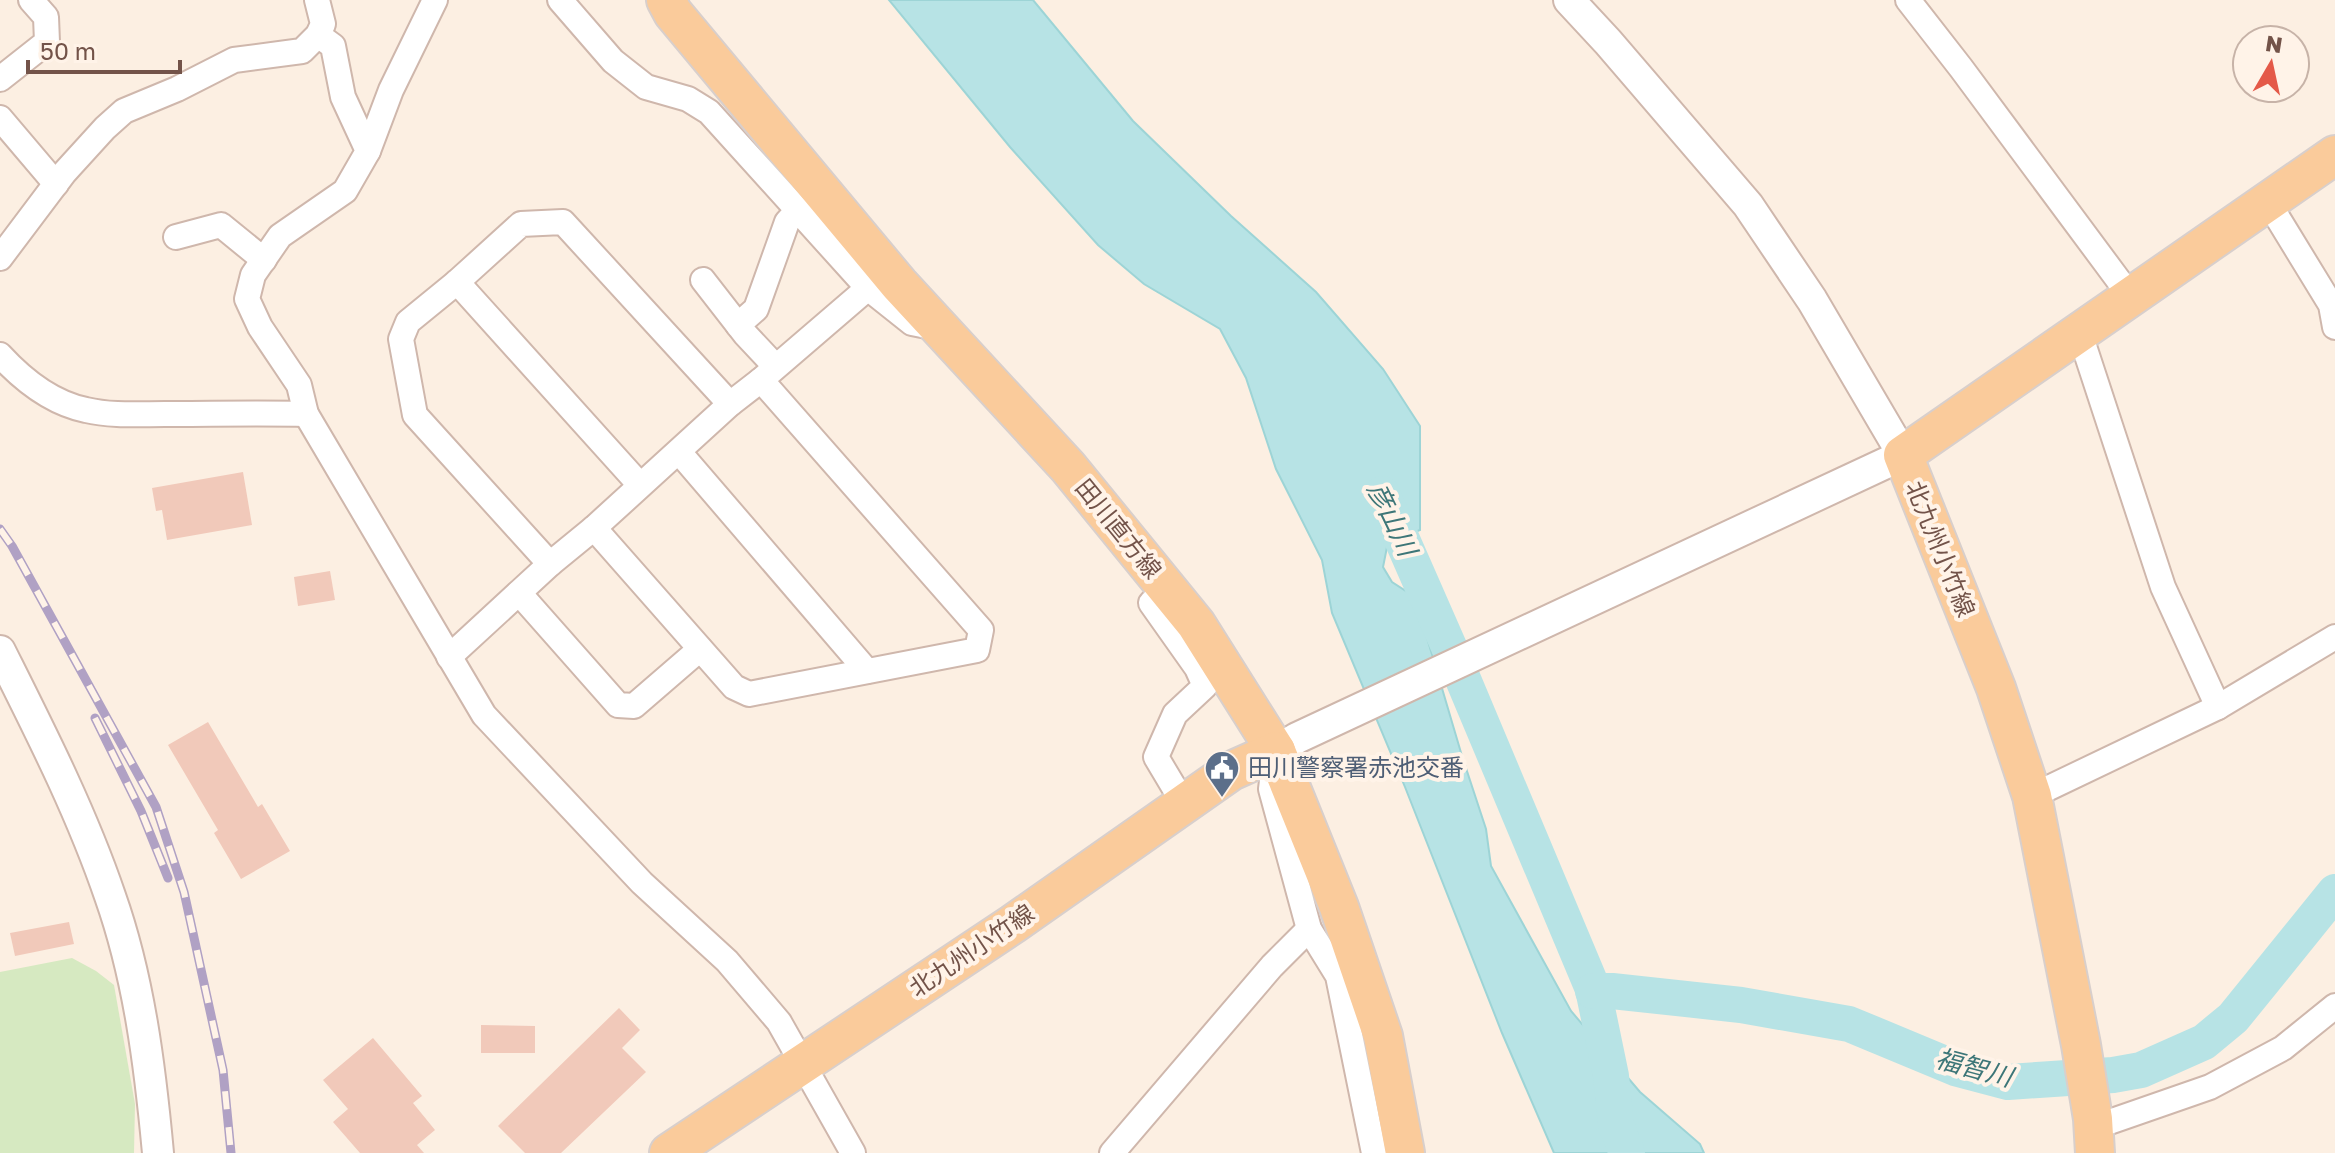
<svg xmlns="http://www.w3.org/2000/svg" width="2335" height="1153" viewBox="0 0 2335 1153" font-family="'Golos Text','Noto Sans JP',sans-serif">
	<rect width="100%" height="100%" fill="#fcefe2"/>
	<polygon fill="#d6e9c1" points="72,958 96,971 114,985 135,1104 134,1153 0,1153 0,972"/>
	<polygon fill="#b7e3e5" stroke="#9dd4d6" stroke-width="2" points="889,0 1033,0 1133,121 1231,216 1316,292 1383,369 1420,426 1420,530 1388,542 1383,567 1392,582 1415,597 1462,756 1486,829 1491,866 1571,1011 1640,1092 1700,1144 1704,1153 1554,1153 1502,1033 1405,787 1332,613 1322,560 1276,469 1246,378 1220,329 1144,284 1098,245 1010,147"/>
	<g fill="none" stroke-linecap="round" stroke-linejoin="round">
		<g stroke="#b7e3e5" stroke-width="36">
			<polyline points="1382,494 1457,665 1593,989 1611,1076 1616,1125 1627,1153"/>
			<polyline points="1593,991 1612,991 1741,1005 1849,1024 1955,1068 2008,1082 2113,1075 2141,1070 2204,1042 2233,1018 2335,892"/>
		</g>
	</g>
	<g fill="#f1c9ba">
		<polygon points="243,472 252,525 167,540 162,510 156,511 152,488"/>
		<polygon points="330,571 335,600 298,606 294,577"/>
		<polygon points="208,722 258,807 262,804 290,851 241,879 214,833 218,830 168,745"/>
		<polygon points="69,922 74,944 15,956 10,933"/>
		<polygon points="619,1008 640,1030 622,1048 646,1072 561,1153 525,1153 498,1126"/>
		<polygon points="481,1025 535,1026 535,1053 481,1053"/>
		<polygon points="373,1038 422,1096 413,1103 435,1130 417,1145 424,1153 360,1153 333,1122 348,1109 323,1080"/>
	</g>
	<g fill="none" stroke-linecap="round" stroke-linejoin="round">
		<g stroke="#cfb7ac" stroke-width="28">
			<g id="minor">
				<polyline points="560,0 613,61 646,87 688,99 709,112 868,288 912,323 932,327"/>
				<polyline points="1908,0 1961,68 2131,297"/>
				<polyline points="318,35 333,46 343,97 368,151 345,191 280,236 253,275 247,299 260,327 299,385 306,414 484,715 642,883 727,961 779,1022 853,1153"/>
				<polyline points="0,79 47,42 46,17 31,0"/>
				<polyline points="0,118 56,184"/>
				<polyline points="368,151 391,90 435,0"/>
				<polyline points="2268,202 2331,305 2335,327"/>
				<polyline points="176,237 221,225 264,260"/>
				<polyline points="0,258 64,173 105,128 124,111 177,89 234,60 302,51 318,35 323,24 317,0"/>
				<polyline points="703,280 745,334 775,366"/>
				<polyline points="457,282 640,485"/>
				<polyline points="738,325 756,309 787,222 798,210"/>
				<polyline points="2080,334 2163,587 2218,707"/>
				<path d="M 0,355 C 23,380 52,403 86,410 C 111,416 139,414 165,414 C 212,414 259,413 306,414"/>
				<polyline points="679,452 867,671"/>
				<polyline points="594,528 734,687 749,694 977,650 981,630 761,380"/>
				<polyline points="550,564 415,415 401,339 408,322 457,282 521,224 563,222 730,404"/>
				<polyline points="1167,588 1151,603 1197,668 1205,686 1175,714 1156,757 1184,804"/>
				<polyline points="519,593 618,705 634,706 700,649"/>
				<polyline points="449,657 550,564 594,528 730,404 761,380 868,288"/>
				<polyline points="1275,757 1271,789 1309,929 1338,976 1374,1153"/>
				<polyline points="2032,796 2218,707 2335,637"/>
				<polyline points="2092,1128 2210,1087 2283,1048 2335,1006"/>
				<polyline points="1112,1153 1272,966 1309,929"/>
			</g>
		</g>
		<g stroke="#cfb7ac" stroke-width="34">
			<g id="tertiary">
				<path d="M 0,651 C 40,731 81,811 110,896 C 139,978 150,1066 158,1153"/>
				<polyline points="1276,751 1297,738 1903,455 1812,300 1748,205 1608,42 1569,0"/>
			</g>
		</g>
		<g stroke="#d8cfcc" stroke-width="42">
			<g id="primary">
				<polyline points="666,0 673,13 899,284 1068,467 1196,624 1276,751 1339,907 1383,1036 1405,1153"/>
				<polyline points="669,1153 1013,924 1231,771 1276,751"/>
				<polyline points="2095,1153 2093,1119 2081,1045 2032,796 1996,688 1903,455 2335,155"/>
			</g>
		</g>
		<use href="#minor" stroke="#fff" stroke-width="24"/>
		<use href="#tertiary" stroke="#fff" stroke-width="30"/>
		<use href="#primary" stroke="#facb9b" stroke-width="38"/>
		<g stroke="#b0a1c4" stroke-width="9">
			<g id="rail">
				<polyline points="0,529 12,546 156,807 184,892 223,1070 231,1153"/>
				<polyline points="95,718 141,811 168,878"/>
			</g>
		</g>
		<use href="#rail" stroke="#fff3e8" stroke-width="6" stroke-dasharray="18" stroke-linecap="butt"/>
	</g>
	<defs>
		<g id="civic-pin" transform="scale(1.8)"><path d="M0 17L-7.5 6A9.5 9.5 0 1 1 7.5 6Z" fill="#5c6f8a" stroke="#fff3e8"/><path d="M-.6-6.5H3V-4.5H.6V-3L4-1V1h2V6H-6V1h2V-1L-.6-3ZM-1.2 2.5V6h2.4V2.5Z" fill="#fff"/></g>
	</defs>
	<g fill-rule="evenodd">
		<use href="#civic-pin" x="1222" y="768"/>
	</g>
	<g text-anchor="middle" stroke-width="8" stroke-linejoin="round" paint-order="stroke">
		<g font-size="24" fill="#735349" stroke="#fff3e8">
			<text transform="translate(1118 529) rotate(51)" y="8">田川直方線</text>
			<text transform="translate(1940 549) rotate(68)" y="8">北九州小竹線</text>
			<text transform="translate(972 951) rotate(-34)" y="8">北九州小竹線</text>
		</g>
		<g font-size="24" fill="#4e5e75" stroke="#fff3e8" text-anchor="start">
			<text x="1248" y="776">田川警察署赤池交番</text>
		</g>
		<g font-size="26" font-style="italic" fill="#3d7678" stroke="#fff3e8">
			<text transform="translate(1392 519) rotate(64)" y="9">彦山川</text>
			<text transform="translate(1974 1068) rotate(15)" y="9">福智川</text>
		</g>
	</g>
	<g transform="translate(2271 64) rotate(9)"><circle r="38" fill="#fff3e8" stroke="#c7b3a8" stroke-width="2"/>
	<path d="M0-6L14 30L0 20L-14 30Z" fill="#e45948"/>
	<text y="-12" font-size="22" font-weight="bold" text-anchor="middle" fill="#735349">N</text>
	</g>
	<path d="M28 60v12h152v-12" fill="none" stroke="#735349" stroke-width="4"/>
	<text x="40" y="60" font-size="24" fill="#735349" stroke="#fff3e8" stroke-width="6" paint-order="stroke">50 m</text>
</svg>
